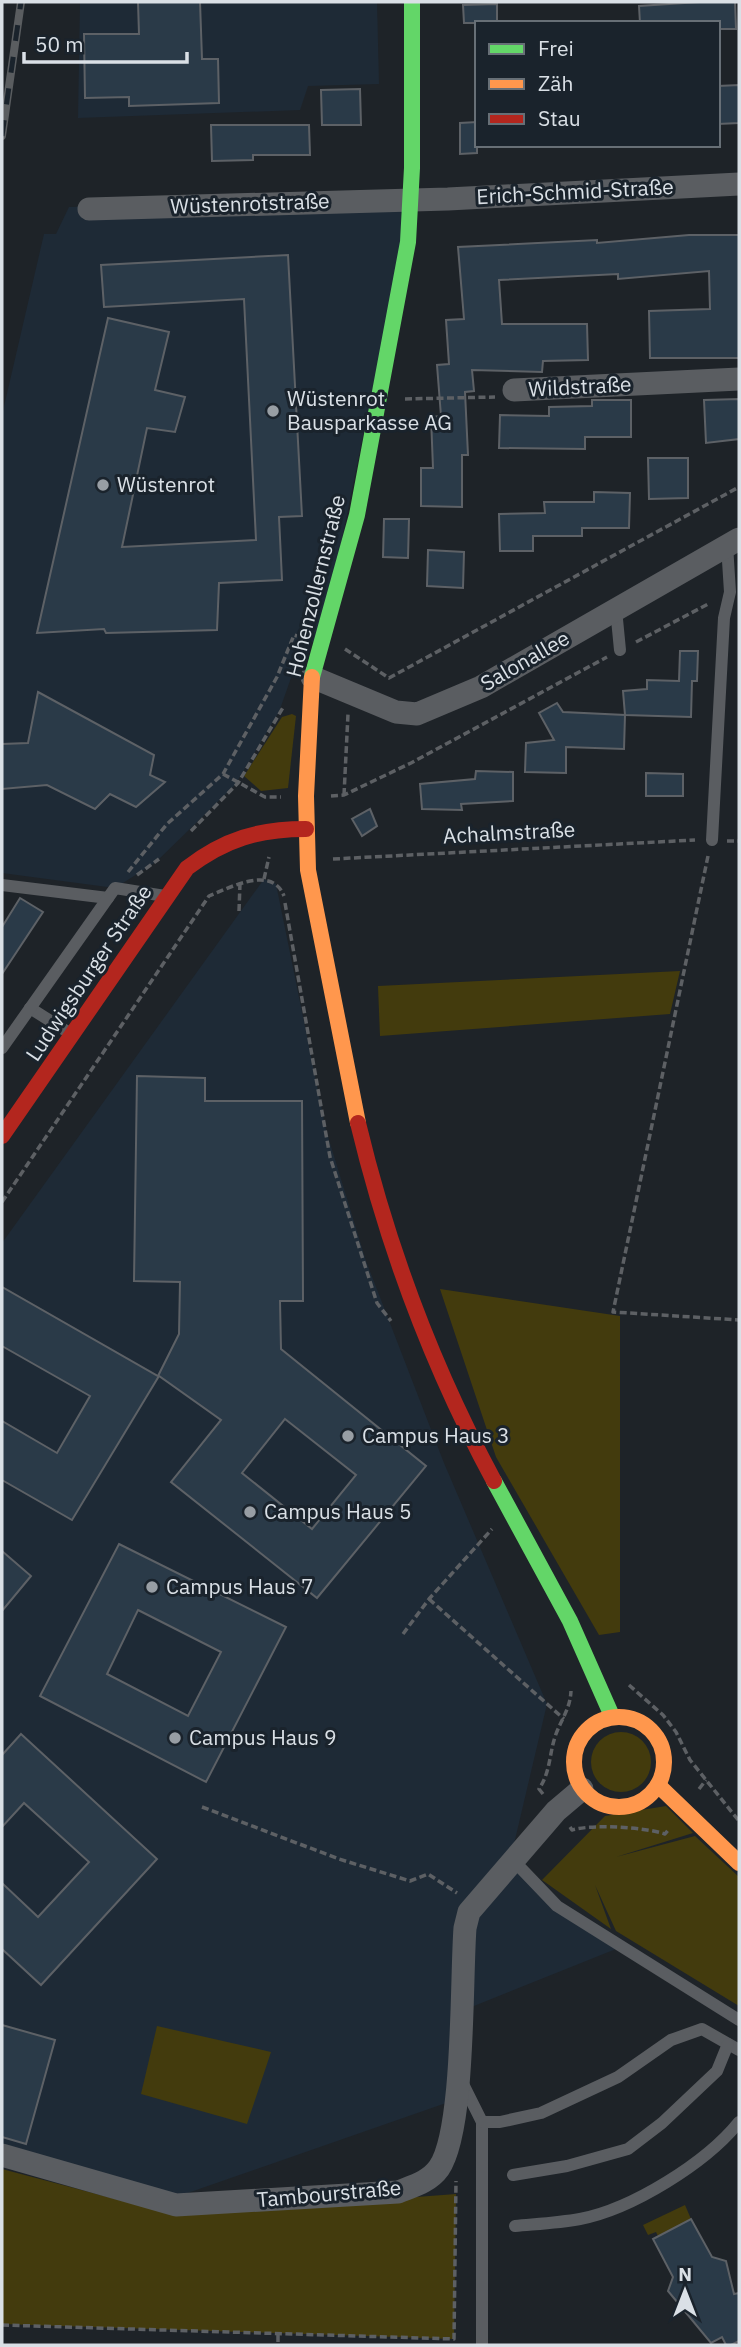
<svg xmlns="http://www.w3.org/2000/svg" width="741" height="2347" viewBox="0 0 741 2347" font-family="'IBM Plex Sans',sans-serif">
	<rect width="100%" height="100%" fill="#1e2328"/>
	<g fill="#1e2a36">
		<polygon points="80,2 377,2 379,84 308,86 300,110 78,118"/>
		<polygon points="411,199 321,643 304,641 279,712 235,785 156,862 115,888 2,873 2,415 44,234 56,234 69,207"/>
		<polygon points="264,879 276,884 326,1130 366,1261 444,1463 547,1704 510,1861 616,1949 469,2008 469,2095 179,2196 2,2145 2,1243"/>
	</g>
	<g fill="#433b0d">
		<polygon points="292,714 296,716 288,788 261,791 244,776 282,717"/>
		<polygon points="680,971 670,1014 380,1036 378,986"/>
		<polygon points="440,1289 620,1316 620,1632 599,1635 496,1457"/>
		<circle cx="621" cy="1762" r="30"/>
		<polygon points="666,1806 693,1833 616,1857 695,1836 739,1877 739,2006 616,1931 595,1885 611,1929 542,1880 605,1816"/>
		<polygon points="157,2026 271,2052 247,2124 141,2094"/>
		<polygon points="2,2169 176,2215 456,2194 454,2339 2,2324"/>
		<polygon points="685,2205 691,2219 681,2224 682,2227 658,2236 656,2232 648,2235 643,2225"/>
	</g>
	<g fill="#2a3a48" stroke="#5d6166" stroke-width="2" fill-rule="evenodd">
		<polygon points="138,2 200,2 202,59 218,59 219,103 129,106 129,97 85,98 84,34 139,34"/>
		<polygon points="700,2 735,2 736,29 718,29 718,23 640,23 639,6"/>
		<polygon points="497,4 497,23 464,23 463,5"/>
		<polygon points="739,85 739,123 718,124 718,86"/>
		<polygon points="360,89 361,125 322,125 321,90"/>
		<polygon points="477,122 477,153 460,154 460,123"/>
		<polygon points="211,125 309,125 310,155 253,155 253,160 212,161"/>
		<polygon points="689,235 739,235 739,358 650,358 649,311 710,309 709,271 618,279 618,274 499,280 502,324 587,324 588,360 543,361 542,372 472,370 474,391 465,392 468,455 462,455 462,507 421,506 421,468 433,468 431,417 441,416 437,365 449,364 446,320 464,319 458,247 597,240 597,243"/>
		<polygon points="288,255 302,516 279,517 282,580 219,583 217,630 106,633 104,629 37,633 108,318 169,332 155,390 185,397 175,432 147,428 122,547 256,540 244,299 104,307 101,265"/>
		<polygon points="739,399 739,439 706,443 704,400"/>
		<polygon points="592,400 631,400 631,437 585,437 585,449 499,448 500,415 549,416 549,407 592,406"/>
		<polygon points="648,458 688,458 688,498 649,499"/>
		<polygon points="594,492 630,493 629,528 582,528 582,536 533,536 533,551 500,551 499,514 545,513 544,502 594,502"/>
		<polygon points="384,519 409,519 408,558 383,557"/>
		<polygon points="428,550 464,552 463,588 427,586"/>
		<polygon points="680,651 698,651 697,681 692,681 691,717 625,715 623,691 647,689 647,680 679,681"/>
		<polygon points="38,692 154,755 150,775 165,782 136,807 110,794 95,809 47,785 2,789 2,744 28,743"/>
		<polygon points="557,703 563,712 625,715 624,749 566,747 566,773 525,772 526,743 554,740 539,713"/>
		<polygon points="476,771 513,772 513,801 461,804 462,810 422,809 420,784 475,779"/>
		<polygon points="646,773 683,774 683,796 646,796"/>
		<polygon points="370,809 377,826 362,836 352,819"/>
		<polygon points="20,898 43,912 2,974 2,927"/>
		<path d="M 137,1076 L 205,1078 L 205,1101 L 302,1101 L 303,1301 L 280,1301 L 281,1349 L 426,1466 L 317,1598 L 171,1482 L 221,1420 L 159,1376 L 72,1520 L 2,1480 L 2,1421 L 57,1453 L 90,1396 L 2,1346 L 2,1287 L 158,1376 L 179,1334 L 180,1282 L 134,1281 ZM 285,1419 L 356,1475 L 312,1529 L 242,1473 Z"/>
		<path d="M 119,1544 L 286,1627 L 206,1782 L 40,1696 ZM 138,1610 L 221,1652 L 188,1716 L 107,1674 Z"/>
		<polygon points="2,1551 31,1576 2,1611"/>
		<polygon points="21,1734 157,1859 41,1985 2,1949 2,1883 38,1917 89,1862 24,1803 2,1827 2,1755"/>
		<polygon points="2,2025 55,2040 26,2144 2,2137"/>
		<polygon points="691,2219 712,2257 726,2261 734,2294 739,2293 739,2341 731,2345 726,2345 722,2337 711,2343 668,2291 673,2277 653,2239"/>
	</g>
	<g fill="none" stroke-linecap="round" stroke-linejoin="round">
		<g stroke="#5d6064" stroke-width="3.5" stroke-dasharray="7 3.5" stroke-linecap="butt">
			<polyline points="405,399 495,397"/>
			<polyline points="636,642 710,603"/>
			<polyline points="345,649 389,678 739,487"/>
			<polyline points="223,774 265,797 281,797"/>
			<polyline points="344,795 348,714"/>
			<polyline points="331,796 344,795 411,763 607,657"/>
			<polyline points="191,831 238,783 284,706"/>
			<polyline points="727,841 739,841"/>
			<polyline points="708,856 613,1312 739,1320"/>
			<polyline points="333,859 695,840"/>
			<polyline points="128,872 167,824 223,774 277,677 294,635 297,636"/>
			<polyline points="137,875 159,859"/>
			<polyline points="264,879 269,857"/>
			<polyline points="285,903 330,1157 377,1303 391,1321"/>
			<polyline points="239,911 240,883"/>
			<path d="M 2,1202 L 209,896 C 231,887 272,865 284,896"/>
			<polyline points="429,1599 564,1719"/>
			<polyline points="403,1634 429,1599 492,1529"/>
			<polyline points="629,1685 663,1715 676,1732 690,1760 739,1821"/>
			<polyline points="699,1789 706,1780"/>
			<path d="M 543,1794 L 539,1789 C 551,1771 549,1753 556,1734 C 562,1718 570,1709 571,1691"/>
			<polyline points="202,1807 339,1859 410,1881 428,1874 457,1893"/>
			<path d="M 570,1827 L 572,1830 C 592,1824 645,1827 665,1834 L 669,1829"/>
			<polyline points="2,2325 454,2339 456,2181"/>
			<polyline points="278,2335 278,2345"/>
		</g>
		<g stroke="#5a5d61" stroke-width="12">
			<polyline points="616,609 620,650"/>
			<polyline points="712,840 724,618 730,592 727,545"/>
			<polyline points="2,885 108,898"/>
			<polyline points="30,1008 71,1034"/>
			<polyline points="2,1048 115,888 165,896"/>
			<polyline points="513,1860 557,1906 739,2020"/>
			<polyline points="462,2082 482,2122 482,2345"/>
			<polyline points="482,2122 500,2122 541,2113 618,2077 671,2040 702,2029 739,2050"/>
			<polyline points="513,2175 567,2166 628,2149 662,2123 717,2071 728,2044"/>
			<path d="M 515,2226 C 536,2224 558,2223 580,2219 C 632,2209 706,2163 739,2122"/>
		</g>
		<g stroke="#5a5d61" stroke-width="23">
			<polyline points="89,209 448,199 739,184"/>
			<polyline points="514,390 739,379"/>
			<polyline points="312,677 396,712 417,714 481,687 739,539"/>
			<path d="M 2,2155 L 176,2205 L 398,2192 C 413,2186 429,2182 439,2168 C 465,2130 461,1980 465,1928 L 469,1912 L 556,1811 L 582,1789"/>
		</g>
		<g stroke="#63d668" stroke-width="16">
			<polyline points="312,677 357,515 408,242 412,168 412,2"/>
			<polyline points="494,1481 570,1621 612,1716"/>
		</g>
		<g stroke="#ff974d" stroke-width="16">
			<polyline points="312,677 306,796 308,870 358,1123"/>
			<circle cx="619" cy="1762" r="45"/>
			<polyline points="658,1785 739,1863"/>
		</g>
		<g stroke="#b3261e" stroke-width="16">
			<path d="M 358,1123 C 388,1248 433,1368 494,1481"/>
			<path d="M 2,1136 L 187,868 C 225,839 259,829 306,829"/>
		</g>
		<g stroke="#5a5d60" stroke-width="8">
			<polyline id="rail" points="2,136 21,2"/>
		</g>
		<use href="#rail" stroke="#1a232c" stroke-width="5" stroke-dasharray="16" stroke-linecap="butt"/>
	</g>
	<g fill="#989ea4" stroke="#1a232c" stroke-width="2.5">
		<circle cx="273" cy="411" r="7"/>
		<circle cx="103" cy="485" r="7"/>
		<circle cx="348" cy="1436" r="7"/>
		<circle cx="250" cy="1512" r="7"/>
		<circle cx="152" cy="1587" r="7"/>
		<circle cx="175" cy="1738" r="7"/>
	</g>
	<g text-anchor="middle" stroke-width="6" stroke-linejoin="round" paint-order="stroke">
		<g font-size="21" fill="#dae0e6" stroke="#1a232c">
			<text transform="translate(575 192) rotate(-3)" y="7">Erich-Schmid-Straße</text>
			<text transform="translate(250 204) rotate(-2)" y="7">Wüstenrotstraße</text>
			<text transform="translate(580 387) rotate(-3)" y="7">Wildstraße</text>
			<text transform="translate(316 586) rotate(-76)" y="7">Hohenzollernstraße</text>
			<text transform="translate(525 661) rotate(-30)" y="7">Salonallee</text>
			<text transform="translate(509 833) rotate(-3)" y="7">Achalmstraße</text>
			<text transform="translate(89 973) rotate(-56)" y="7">Ludwigsburger Straße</text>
			<text transform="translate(329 2194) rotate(-5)" y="7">Tambourstraße</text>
		</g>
		<g font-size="21" fill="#dae0e6" stroke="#1a232c" text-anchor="start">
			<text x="287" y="406">Wüstenrot<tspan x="287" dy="24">Bausparkasse AG</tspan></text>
			<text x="117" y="492">Wüstenrot</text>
			<text x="362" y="1443">Campus Haus 3</text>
			<text x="264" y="1519">Campus Haus 5</text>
			<text x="166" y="1594">Campus Haus 7</text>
			<text x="189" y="1745">Campus Haus 9</text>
		</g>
	</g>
	<rect width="741" height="2347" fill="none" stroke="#dae0e6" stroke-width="7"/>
	<rect x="475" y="21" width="245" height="126" fill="#1a232c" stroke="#676f76" stroke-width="2"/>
	<rect x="489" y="44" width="35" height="10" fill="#63d668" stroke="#676f76" stroke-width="2"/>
	<text x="538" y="56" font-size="21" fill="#dae0e6">Frei</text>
	<rect x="489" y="79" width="35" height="10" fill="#ff974d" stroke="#676f76" stroke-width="2"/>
	<text x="538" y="91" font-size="21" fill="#dae0e6">Zäh</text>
	<rect x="489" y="114" width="35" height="10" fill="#b3261e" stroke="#676f76" stroke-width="2"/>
	<text x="538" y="126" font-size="21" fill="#dae0e6">Stau</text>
	<g transform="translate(685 2291)" stroke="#1a232c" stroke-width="5" paint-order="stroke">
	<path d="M0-5L12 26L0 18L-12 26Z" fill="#dae0e6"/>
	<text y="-10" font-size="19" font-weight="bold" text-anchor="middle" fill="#dae0e6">N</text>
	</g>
	<path d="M24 52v10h163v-10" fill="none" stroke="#dae0e6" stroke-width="3.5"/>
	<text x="35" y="52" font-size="21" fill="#dae0e6" stroke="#1a232c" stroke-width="5" paint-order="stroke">50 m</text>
</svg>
